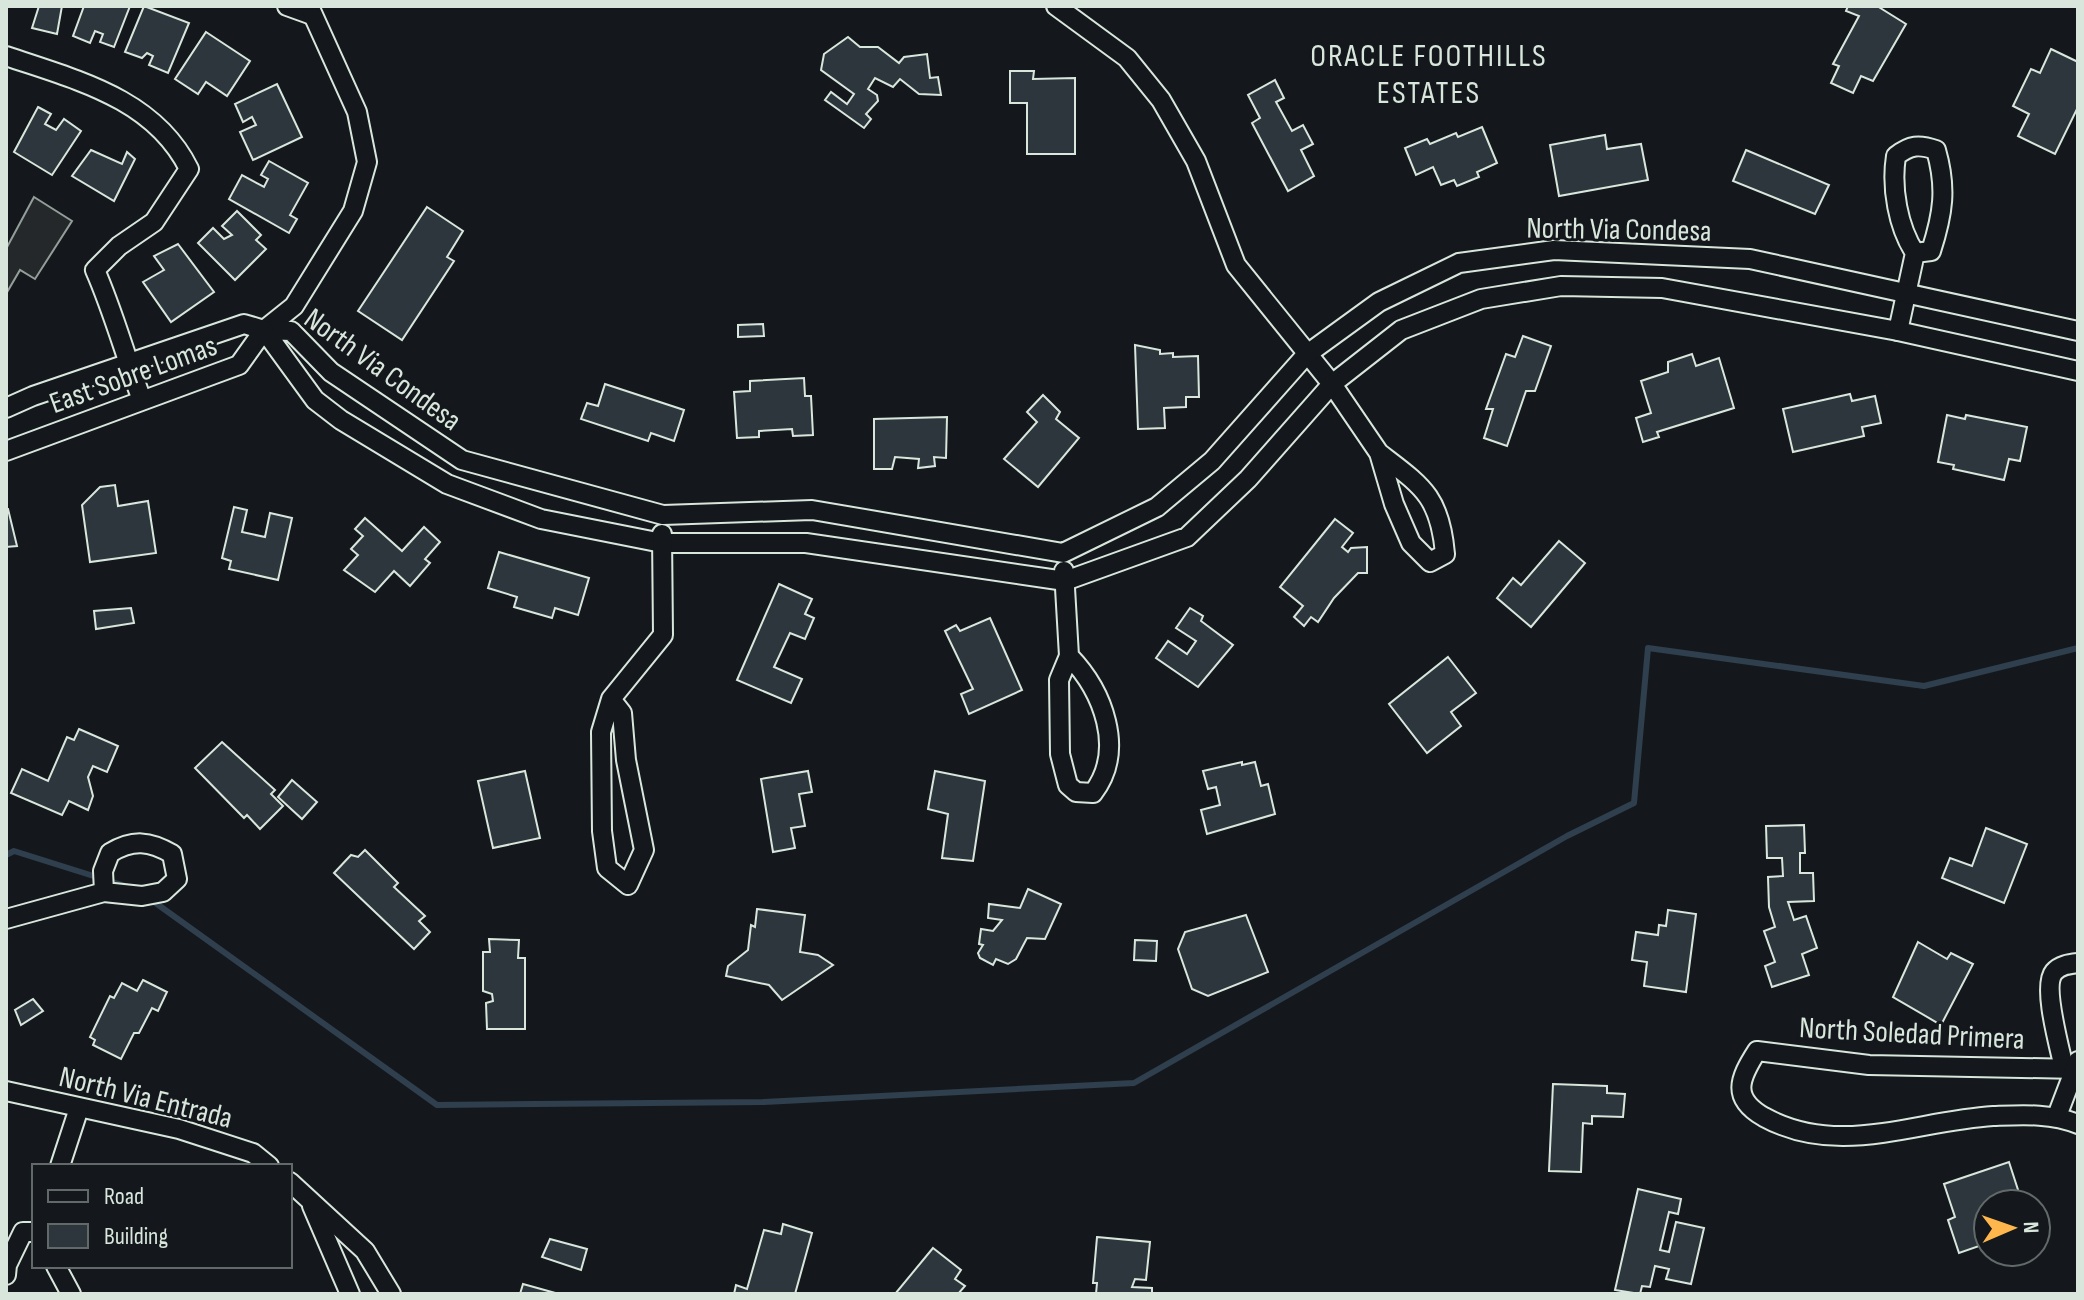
<svg xmlns="http://www.w3.org/2000/svg" width="2084" height="1300" viewBox="0 0 2084 1300" font-family="'Sofia Sans Condensed',sans-serif">
	<rect width="100%" height="100%" fill="#14181c"/>
	<polygon fill="#24282b" stroke="#939e99" stroke-width="2" points="34,197 72,221 35,279 20,270 6,294 6,249"/>
	<g fill="none" stroke-linecap="round" stroke-linejoin="round">
		<g stroke="#2f3f4d" stroke-width="6">
			<polyline points="6,855 14,851 138,890"/>
			<polyline points="150,899 437,1105 764,1102 1134,1083 1567,836 1634,803 1648,648 1924,686 2078,648"/>
		</g>
	</g>
	<g fill="#2c363c" stroke="#d8e6dc" stroke-width="2">
		<polygon points="39,6 62,6 57,34 32,28"/>
		<polygon points="84,6 130,6 114,47 100,42 103,34 95,31 90,43 73,36"/>
		<polygon points="144,6 189,23 168,73 149,65 153,56 147,53 142,58 125,52"/>
		<polygon points="1848,6 1877,6 1906,24 1873,81 1861,76 1853,93 1831,83 1839,66 1833,64 1859,16 1846,11"/>
		<polygon points="206,32 250,61 227,96 206,82 198,94 175,79"/>
		<polygon points="848,37 860,47 878,47 899,63 904,57 927,54 930,78 938,77 941,95 919,94 900,79 893,87 875,78 868,89 877,95 878,101 866,114 871,119 864,128 825,100 831,92 847,104 854,94 821,70 824,54"/>
		<polygon points="2051,49 2078,62 2078,107 2055,154 2018,136 2029,114 2013,106 2031,69 2040,73"/>
		<polygon points="1010,71 1034,71 1033,79 1075,78 1075,154 1027,154 1027,103 1010,103"/>
		<polygon points="1275,80 1284,98 1276,102 1292,131 1303,125 1313,144 1301,150 1314,176 1288,191 1252,123 1260,118 1248,95"/>
		<polygon points="277,84 302,137 253,160 240,132 256,125 252,117 243,122 235,104"/>
		<polygon points="38,107 51,114 45,124 56,130 64,119 81,131 52,175 14,152"/>
		<polygon points="1482,127 1497,163 1477,172 1479,177 1457,186 1454,180 1441,185 1433,167 1416,175 1405,148 1427,139 1430,144 1456,133 1458,137"/>
		<polygon points="1605,135 1607,149 1641,144 1648,180 1559,196 1550,145"/>
		<polygon points="91,150 122,164 127,152 135,159 114,201 72,176"/>
		<polygon points="1746,150 1829,185 1815,214 1733,181"/>
		<polygon points="269,161 308,183 290,215 297,219 289,233 229,199 242,175 264,187 268,179 261,175"/>
		<polygon points="427,207 463,231 447,257 454,261 402,340 358,311"/>
		<polygon points="237,211 261,235 256,240 266,249 235,280 198,243 213,228 224,239 232,235 222,226"/>
		<polygon points="178,244 214,292 171,322 143,282 164,270 154,256"/>
		<polygon points="763,324 764,336 738,337 738,325"/>
		<polygon points="1523,336 1551,346 1535,391 1526,391 1507,446 1484,438 1493,409 1486,409 1506,354 1515,357"/>
		<polygon points="1135,345 1160,350 1160,354 1173,353 1173,357 1198,356 1199,397 1186,397 1186,407 1164,408 1165,428 1138,429"/>
		<polygon points="1692,354 1696,366 1719,358 1734,408 1657,432 1659,437 1643,442 1636,418 1651,413 1641,381 1668,372 1668,362"/>
		<polygon points="804,378 805,396 811,396 813,435 793,436 792,429 759,431 759,437 737,438 734,392 750,391 750,381"/>
		<polygon points="605,384 684,410 674,441 651,433 648,441 581,419 587,403 598,406"/>
		<polygon points="1850,394 1852,401 1875,396 1881,423 1862,427 1864,436 1793,452 1783,409"/>
		<polygon points="1043,395 1060,412 1056,419 1079,438 1038,487 1004,459 1037,422 1027,412"/>
		<polygon points="1947,415 1965,419 1966,415 2027,427 2020,461 2009,459 2004,480 1953,469 1954,465 1938,462"/>
		<polygon points="947,417 946,458 934,457 935,466 918,468 919,459 895,457 892,469 874,469 874,419"/>
		<polygon points="115,485 118,506 148,501 156,553 90,562 82,505 100,487"/>
		<polygon points="234,507 247,510 242,532 265,537 270,513 292,518 278,580 229,569 231,561 222,558"/>
		<polygon points="6,509 8,509 17,546 6,547"/>
		<polygon points="365,518 402,551 424,527 440,542 425,559 430,563 410,586 394,571 375,592 344,570 358,555 351,549 363,536 355,529"/>
		<polygon points="1335,519 1353,533 1342,547 1348,552 1351,548 1367,547 1367,573 1358,573 1334,598 1318,622 1311,617 1304,626 1294,617 1303,606 1280,587"/>
		<polygon points="1559,541 1585,563 1531,627 1497,598 1513,578 1521,585"/>
		<polygon points="499,552 589,578 578,615 555,608 552,618 514,607 517,597 488,588"/>
		<polygon points="779,584 812,599 805,614 814,618 805,639 790,633 774,667 802,679 791,703 737,680"/>
		<polygon points="131,608 134,623 96,629 94,611"/>
		<polygon points="1190,608 1203,616 1201,621 1233,645 1198,687 1156,658 1168,641 1187,654 1196,641 1176,628"/>
		<polygon points="990,618 1022,690 969,714 961,694 973,689 945,631 956,625 960,631"/>
		<polygon points="1448,657 1476,693 1451,712 1461,726 1427,753 1389,704"/>
		<polygon points="79,729 118,746 107,772 93,766 88,777 93,796 88,810 69,801 62,815 11,793 22,769 48,781 67,737 74,740"/>
		<polygon points="222,742 275,790 271,794 283,806 260,829 247,815 244,818 195,768"/>
		<polygon points="1242,762 1242,765 1255,762 1261,786 1268,784 1275,814 1207,834 1201,810 1220,805 1216,787 1208,789 1203,771"/>
		<polygon points="525,771 540,838 493,848 478,781"/>
		<polygon points="808,771 812,792 799,794 805,826 791,828 795,848 773,852 761,779"/>
		<polygon points="935,771 985,781 973,861 942,858 948,814 928,809"/>
		<polygon points="292,780 317,802 302,819 278,797"/>
		<polygon points="1804,825 1805,853 1800,853 1800,873 1813,873 1814,901 1788,902 1794,920 1806,916 1817,948 1802,954 1809,975 1772,987 1765,966 1775,962 1764,931 1775,927 1769,907 1768,877 1783,876 1782,858 1767,858 1766,826"/>
		<polygon points="1986,828 2027,844 2004,903 1942,878 1950,858 1972,866"/>
		<polygon points="365,850 398,883 394,887 425,916 419,921 430,932 414,949 334,873 351,855 358,857"/>
		<polygon points="1028,889 1061,904 1045,939 1027,938 1016,959 1008,964 996,959 993,965 980,958 978,953 983,945 979,944 981,929 993,931 1002,920 988,918 989,904 1020,908"/>
		<polygon points="757,909 805,915 800,952 818,955 833,965 782,1000 769,985 726,976 728,966 748,950 751,925 755,927"/>
		<polygon points="1668,910 1696,914 1686,992 1644,986 1647,962 1632,960 1636,932 1658,935 1659,925 1666,926"/>
		<polygon points="1246,915 1268,972 1208,996 1192,989 1178,949 1185,932"/>
		<polygon points="489,939 519,940 518,958 525,958 525,1029 487,1029 486,1003 493,1001 492,994 483,991 483,952 490,952"/>
		<polygon points="1135,940 1157,941 1156,961 1134,960"/>
		<polygon points="1918,942 1947,959 1951,953 1973,964 1941,1025 1893,997"/>
		<polygon points="143,980 167,992 158,1011 152,1008 139,1033 134,1033 121,1059 93,1045 95,1040 90,1037 110,996 114,998 122,983 137,991"/>
		<polygon points="33,999 43,1011 21,1025 15,1010"/>
		<polygon points="1553,1084 1607,1086 1607,1093 1625,1094 1623,1117 1592,1116 1592,1124 1583,1123 1581,1172 1549,1171"/>
		<polygon points="2009,1162 2020,1196 2012,1199 2013,1204 1988,1204 1988,1217 1977,1221 1985,1244 1959,1253 1948,1220 1955,1217 1944,1184"/>
		<polygon points="1638,1189 1681,1199 1678,1214 1669,1212 1660,1250 1669,1252 1676,1222 1704,1228 1691,1284 1666,1279 1669,1269 1655,1266 1650,1287 1642,1286 1640,1294 1615,1290"/>
		<polygon points="783,1224 812,1233 795,1294 734,1294 736,1285 747,1289 764,1230 781,1234"/>
		<polygon points="1097,1237 1150,1242 1146,1280 1135,1279 1132,1287 1152,1288 1152,1294 1096,1294 1097,1283 1093,1283"/>
		<polygon points="550,1239 587,1249 581,1270 542,1257"/>
		<polygon points="933,1248 961,1270 955,1279 965,1286 958,1294 895,1294"/>
		<polygon points="523,1284 559,1294 520,1294"/>
	</g>
	<g fill="none" stroke-linecap="round" stroke-linejoin="round">
		<g stroke="#d8e6dc" stroke-width="22">
			<g id="minor">
				<polyline points="287,6 312,15"/>
				<path d="M 1056,6 L 1127,58 L 1161,100 L 1196,161 L 1236,265 L 1332,384 L 1379,453 L 1394,504 L 1411,543 L 1430,562 L 1445,554 C 1440,496 1422,486 1379,453"/>
				<path d="M 6,56 C 76,80 154,98 189,169 L 154,222 L 119,246 L 95,270 C 114,313 125,356 142,400"/>
				<polyline points="264,330 294,306 353,211 367,162 357,112 309,6"/>
				<path d="M 1898,331 L 1915,253 C 1898,227 1891,188 1896,156 C 1910,145 1919,144 1936,150 C 1947,188 1943,214 1931,251 L 1915,253"/>
				<polyline points="2078,331 1750,259 1554,250 1459,263 1379,302 1306,355 1212,461 1157,507 1063,553 812,510 663,515 462,460 331,372 291,331 264,330 315,400 341,420 447,484 541,519 662,543 806,543 1065,581 1187,537 1248,479 1332,384 1401,330 1481,299 1561,286 1662,288 1898,331 2078,371"/>
				<polyline points="6,408 33,396 244,324 264,330 239,365 6,451"/>
				<path d="M 1064,571 L 1069,656 L 1059,680 L 1060,754 L 1068,785 L 1076,792 L 1093,793 C 1126,750 1103,691 1069,656"/>
				<polyline points="611,699 622,713 626,760 644,850 628,885 607,868 602,831 601,732 611,699 663,635 662,534"/>
				<path d="M 6,919 L 104,892 L 142,896 L 163,892 L 177,879 L 172,854 C 150,841 133,839 110,853 L 103,871 L 104,892"/>
				<path d="M 2064,1068 C 2060,1049 2042,986 2054,972 C 2060,965 2069,964 2078,963"/>
				<path d="M 2078,1069 L 1869,1065 L 1757,1051 C 1739,1079 1731,1098 1764,1117 C 1839,1158 1914,1121 1993,1116 C 2022,1115 2051,1113 2078,1124"/>
				<polyline points="6,1091 179,1129 253,1153 269,1166"/>
				<polyline points="2057,1116 2078,1061"/>
				<polyline points="60,1166 79,1108"/>
				<polyline points="290,1182 365,1251 391,1294"/>
				<polyline points="312,1206 350,1294"/>
				<polyline points="56,1266 71,1294"/>
				<polyline points="6,1275 7,1265 23,1232 34,1232"/>
			</g>
		</g>
		<use href="#minor" stroke="#14181c" stroke-width="18"/>
	</g>
	<g text-anchor="middle" stroke-width="6" stroke-linejoin="round" paint-order="stroke">
		<g font-size="30" fill="#d8e6dc" stroke="#14181c">
			<text transform="translate(1619 229) rotate(1)" y="10">North Via Condesa</text>
			<text transform="translate(383 369) rotate(36)" y="10">North Via Condesa</text>
			<text transform="translate(133 374) rotate(-20)" y="10">East Sobre Lomas</text>
			<text transform="translate(1912 1033) rotate(3)" y="10">North Soledad Primera</text>
			<text transform="translate(146 1097) rotate(14)" y="10">North Via Entrada</text>
		</g>
		<g font-size="32" letter-spacing="2" fill="#d8e6dc" stroke="#14181c">
			<text x="1429" y="66">ORACLE FOOTHILLS<tspan x="1429" dy="37">ESTATES</tspan></text>
		</g>
	</g>
	<rect width="2084" height="1300" fill="none" stroke="#d8e6dc" stroke-width="16"/>
	<rect x="32" y="1164" width="260" height="104" fill="#14181c" stroke="#626a69" stroke-width="2"/>
	<rect x="48" y="1190" width="40" height="12" fill="#14181c" stroke="#626a69" stroke-width="2"/>
	<text x="104" y="1204" font-size="24" fill="#d8e6dc">Road</text>
	<rect x="48" y="1224" width="40" height="24" fill="#2c363c" stroke="#626a69" stroke-width="2"/>
	<text x="104" y="1244" font-size="24" fill="#d8e6dc">Building</text>
	<g transform="translate(2012 1228) rotate(88)"><circle r="38" fill="#14181c" stroke="#626a69" stroke-width="2"/>
	<path d="M0-6L14 30L0 20L-14 30Z" fill="#ffb74d"/>
	<text y="-12" font-size="22" font-weight="bold" text-anchor="middle" fill="#d8e6dc">N</text>
	</g>
</svg>
